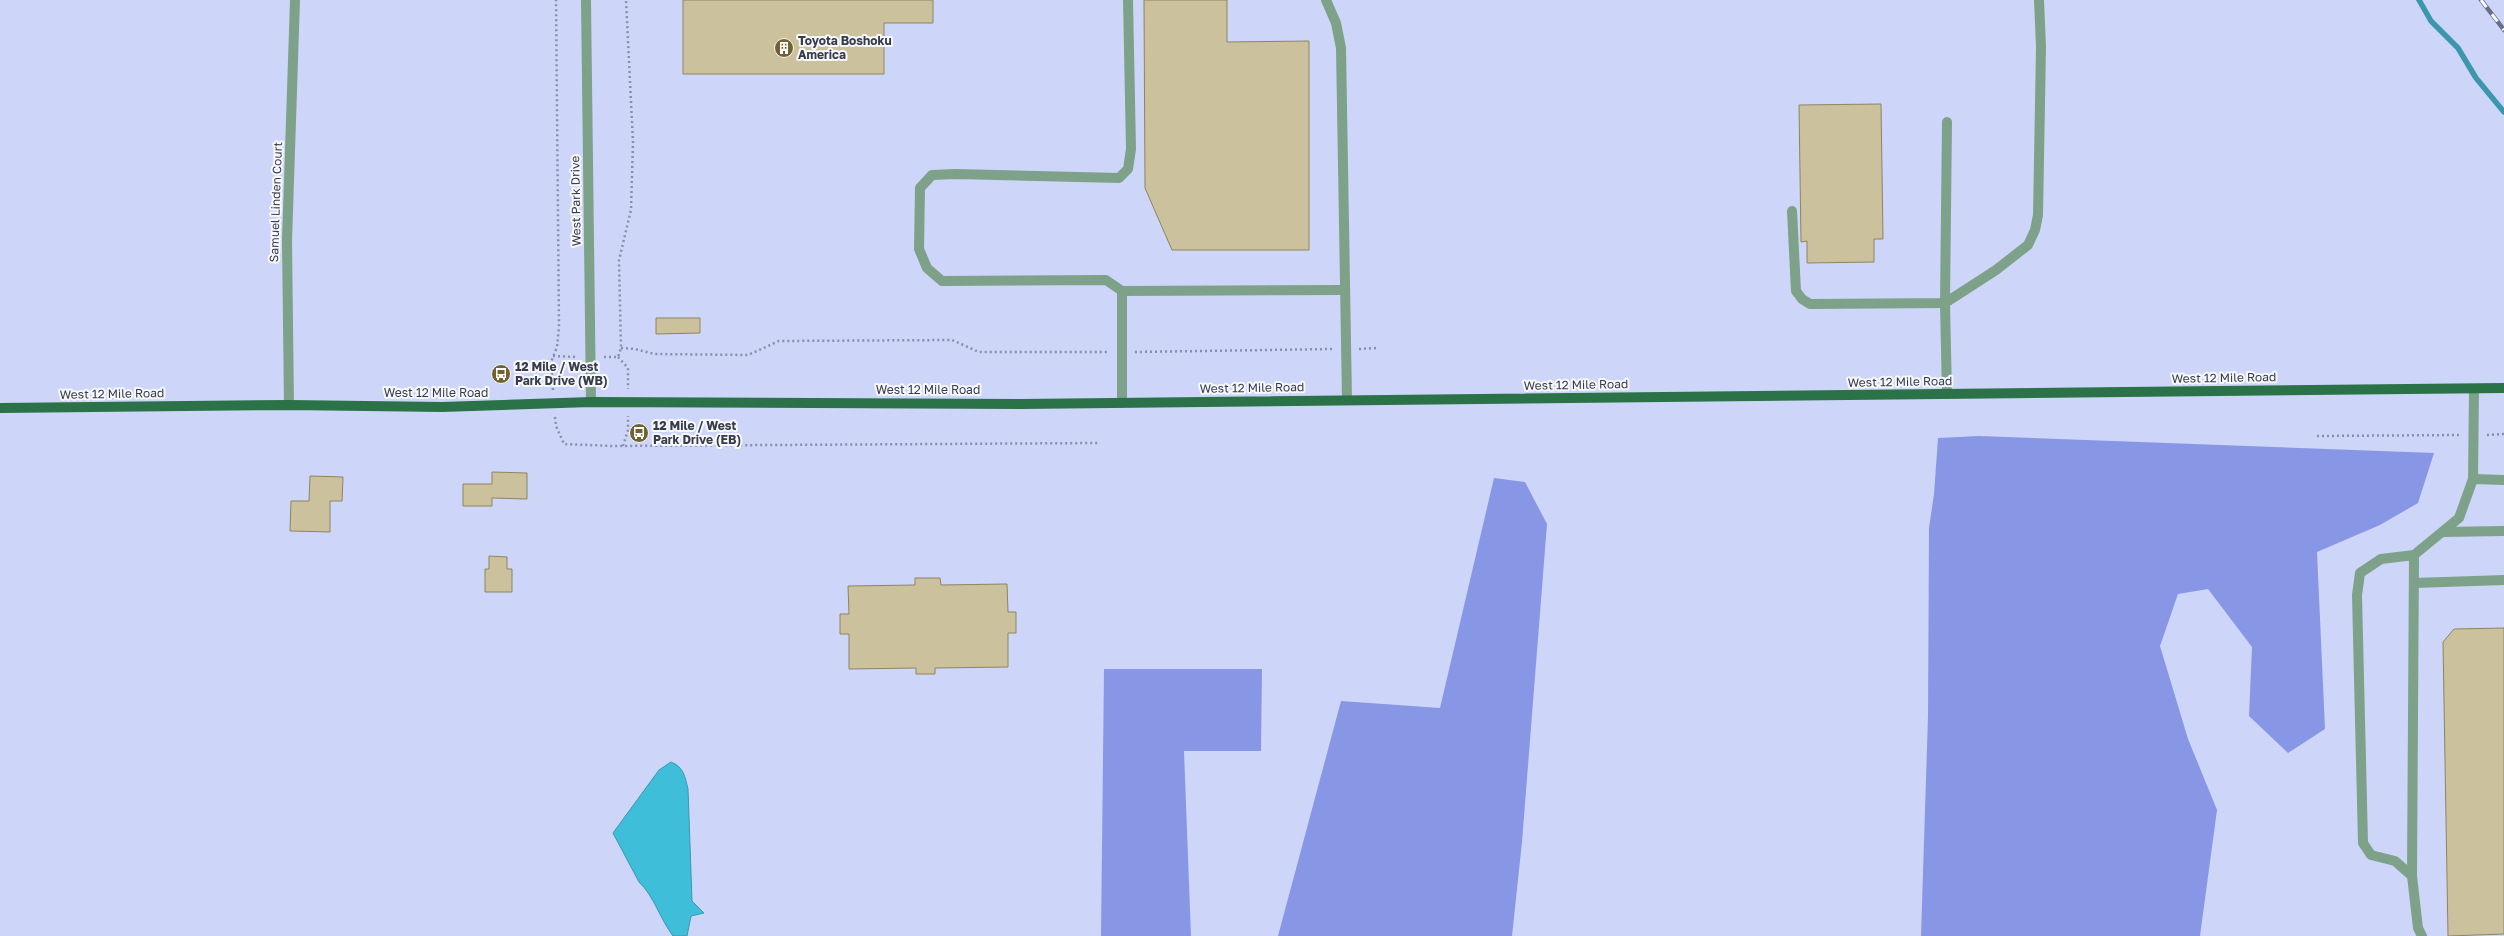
<svg xmlns="http://www.w3.org/2000/svg" width="2504" height="936" viewBox="0 0 2504 936" font-family="'Golos Text',sans-serif">
	<rect width="100%" height="100%" fill="#cdd6f9"/>
	<g fill="#8897e5">
		<polygon points="1979,436 2434,453 2418,503 2380,525 2317,552 2325,729 2288,753 2249,716 2252,647 2208,589 2178,594 2160,646 2188,739 2217,810 2200,936 1921,936 1928,716 1929,528 1934,494 1938,438"/>
		<polygon points="1494,478 1525,482 1547,524 1522,842 1512,936 1278,936 1341,701 1440,708"/>
		<polygon points="1104,669 1262,669 1261,751 1184,751 1191,936 1101,936"/>
	</g>
	<path fill="#3ebed9" stroke="#3c97ae" d="M 671,762 C 684,767 685,777 688,789 L 692,901 L 704,913 L 691,916 L 687,936 L 673,936 C 660,919 654,896 639,882 L 613,833 L 659,770 Z"/>
	<g fill="none" stroke-linecap="round" stroke-linejoin="round">
		<polyline stroke="#3c97ae" stroke-width="5.5" points="2419,0 2431,21 2458,48 2476,78 2504,112"/>
	</g>
	<g fill="#cbc29d" stroke="#8d8461">
		<polygon points="683,0 933,0 933,23 884,23 884,74 683,74"/>
		<polygon points="1144,0 1227,0 1227,42 1309,41 1309,250 1172,250 1145,188"/>
		<polygon points="1881,104 1883,239 1874,239 1874,262 1807,263 1807,241 1801,242 1799,105"/>
		<polygon points="656,318 700,318 700,333 656,334"/>
		<polygon points="492,472 527,473 527,499 492,498 492,506 463,506 463,484 492,484"/>
		<polygon points="310,476 343,477 342,501 330,501 330,532 290,531 291,501 309,501"/>
		<polygon points="489,556 507,557 507,569 512,569 512,592 485,592 485,569 489,569"/>
		<polygon points="915,578 940,578 941,585 1007,584 1008,612 1016,612 1016,633 1008,633 1008,667 935,668 935,674 916,674 916,668 849,669 849,634 840,634 840,614 849,614 848,586 915,585"/>
		<polygon points="2504,628 2504,934 2448,936 2443,642 2454,629"/>
	</g>
	<g fill="none" stroke-linecap="round" stroke-linejoin="round">
		<g stroke="#888fa8" stroke-width="2.5" stroke-dasharray="2 3" stroke-linecap="butt">
			<polyline points="621,348 635,349 654,354 748,355 779,341 952,340 979,352 1108,352"/>
			<polyline points="1359,349 1377,348"/>
			<polyline points="1135,352 1332,349"/>
			<polyline points="553,356 577,357"/>
			<polyline points="604,357 618,357 621,348 619,260 631,210 633,142 626,0"/>
			<polyline points="618,357 628,368 628,389"/>
			<polyline points="553,390 551,362 557,347 559,327 556,0"/>
			<polyline points="555,417 556,426 564,444 613,446 1098,443"/>
			<polyline points="2487,435 2504,434"/>
			<polyline points="2317,436 2460,435"/>
			<polyline points="623,446 628,430 628,416"/>
		</g>
		<g stroke="#7ea189" stroke-width="10">
			<polyline points="586,0 591,402"/>
			<polyline points="1326,0 1336,23 1341,48 1347,400"/>
			<polyline points="1792,211 1796,291 1802,299 1810,304 1945,303 1947,122"/>
			<polyline points="1122,291 1345,290"/>
			<polyline points="1947,394 1945,303 1996,270 2028,245 2035,230 2038,215 2041,47 2039,0"/>
			<polyline points="1122,403 1122,291 1106,280 942,281 927,268 919,249 920,188 932,175 955,174 1119,178 1128,169 1131,149 1128,0"/>
			<polyline points="289,405 287,241 295,0"/>
			<polyline points="2473,479 2504,480"/>
			<polyline points="2443,532 2504,531"/>
			<polyline points="2414,583 2504,580"/>
			<polyline points="2412,876 2414,555"/>
			<polyline points="2422,936 2418,928 2412,876 2395,861 2371,855 2363,843 2357,595 2360,573 2381,559 2414,555 2459,518 2473,479 2474,389"/>
		</g>
		<polyline stroke="#2b7248" stroke-width="10" points="0,408 289,405 442,407 591,402 1021,404 2504,388"/>
		<g stroke="#696e83" stroke-width="4.5">
			<polyline id="rail" points="2481,0 2504,30"/>
		</g>
		<use href="#rail" stroke="#f7f8fc" stroke-width="3" stroke-dasharray="9" stroke-linecap="butt"/>
	</g>
	<defs>
		<g id="building-disc" transform="scale(1)"><circle r="9.5" fill="#706330" stroke="#f7f8fc"/><path d="M-4-6H4V6H1V3H-1V6H-4ZM-2.5-4.3h1.7v1.8h-1.7ZM.8-4.3h1.7v1.8H.8ZM-2.5-1h1.7V.8h-1.7ZM.8-1h1.7V.8H.8Z" fill="#fff"/></g>
		<g id="bus-disc" transform="scale(1)"><circle r="9.5" fill="#706330" stroke="#f7f8fc"/><path d="M-5-6H5V4H4V6H2V4H-2V6H-4V4H-5ZM-3.5-4V0h7V-4ZM-3.5 1.2v1.5H-2V1.2ZM2 1.2v1.5H3.5V1.2Z" fill="#fff"/></g>
	</defs>
	<g fill-rule="evenodd">
		<use href="#building-disc" x="784" y="48"/>
		<use href="#bus-disc" x="501" y="374"/>
		<use href="#bus-disc" x="639" y="433"/>
	</g>
	<g text-anchor="middle" stroke-width="4" stroke-linejoin="round" paint-order="stroke">
		<g font-size="12" font-weight="bold" fill="#383c4a" stroke="#f7f8fc" text-anchor="start">
			<text x="798" y="45">Toyota Boshoku<tspan x="798" dy="14">America</tspan></text>
			<text x="515" y="371">12 Mile / West<tspan x="515" dy="14">Park Drive (WB)</tspan></text>
			<text x="653" y="430">12 Mile / West<tspan x="653" dy="14">Park Drive (EB)</tspan></text>
		</g>
		<g font-size="12" fill="#383c4a" stroke="#f7f8fc">
			<text transform="translate(576 201) rotate(-91)" y="4">West Park Drive</text>
			<text transform="translate(276 202) rotate(-88)" y="4">Samuel Linden Court</text>
			<text transform="translate(2224 378) rotate(-1)" y="4">West 12 Mile Road</text>
			<text transform="translate(1900 382) rotate(-1)" y="4">West 12 Mile Road</text>
			<text transform="translate(1576 385) rotate(-1)" y="4">West 12 Mile Road</text>
			<text transform="translate(1252 388) rotate(-1)" y="4">West 12 Mile Road</text>
			<text x="928" y="394">West 12 Mile Road</text>
			<text x="436" y="397">West 12 Mile Road</text>
			<text transform="translate(112 394) rotate(-1)" y="4">West 12 Mile Road</text>
		</g>
	</g>
</svg>
